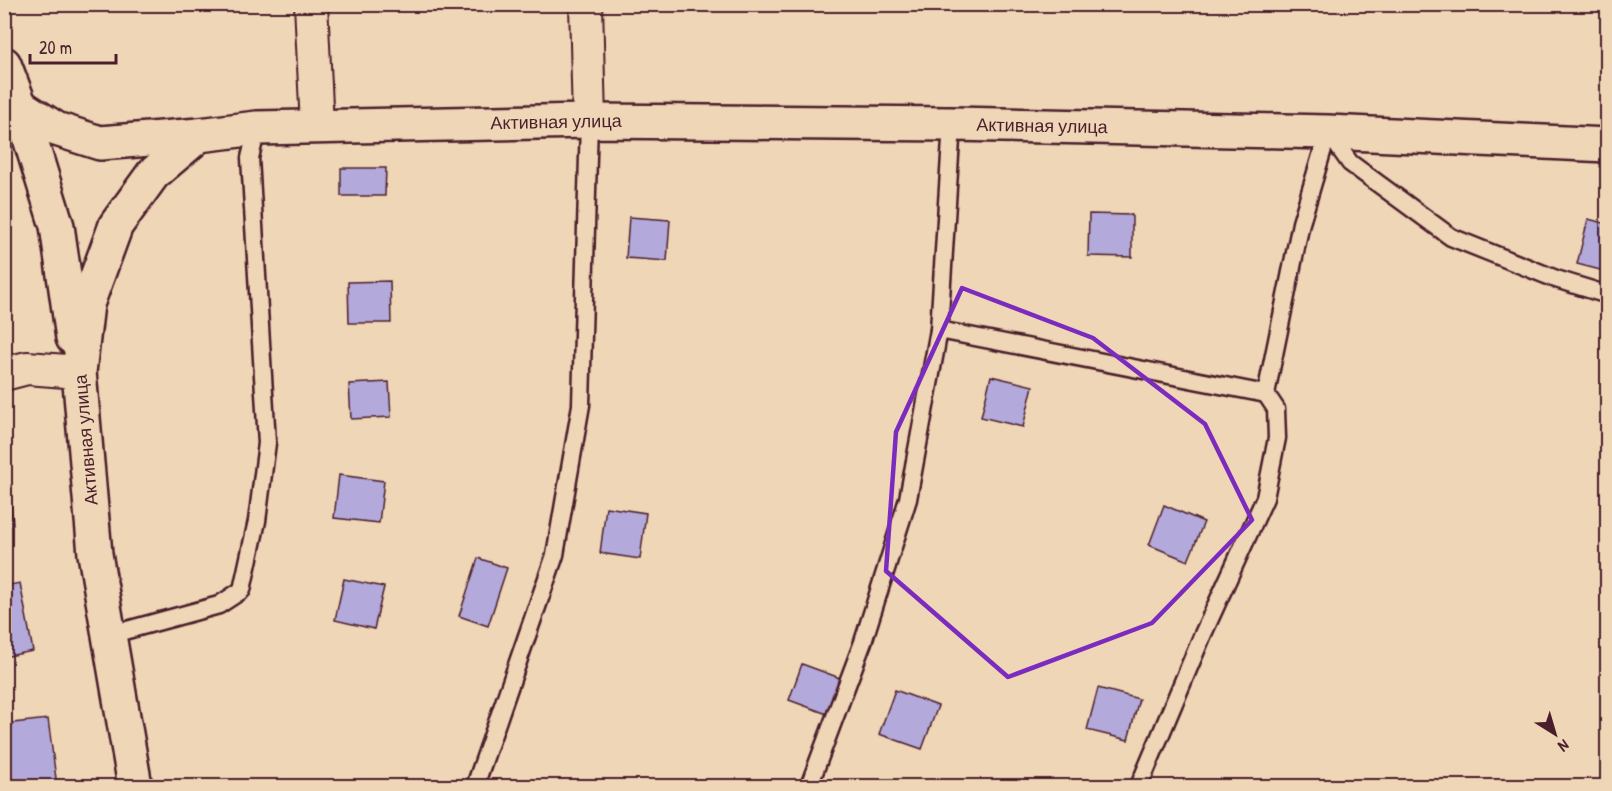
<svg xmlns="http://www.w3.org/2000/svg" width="1612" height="791" viewBox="0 0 1612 791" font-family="'Patrick Hand',sans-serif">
	<rect width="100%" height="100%" fill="#efd6b7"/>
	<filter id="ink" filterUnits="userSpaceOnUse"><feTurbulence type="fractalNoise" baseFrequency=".0167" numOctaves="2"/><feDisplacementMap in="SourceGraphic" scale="12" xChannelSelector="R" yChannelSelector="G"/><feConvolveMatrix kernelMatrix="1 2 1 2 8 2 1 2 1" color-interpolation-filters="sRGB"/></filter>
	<g filter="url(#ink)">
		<g fill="#b3a9da" stroke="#4a1f2b" stroke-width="1.5">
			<polygon points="341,168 386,168 385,196 341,196"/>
			<polygon points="1089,214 1132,215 1132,257 1088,256"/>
			<polygon points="629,217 670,220 667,261 626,258"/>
			<polygon points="1588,219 1608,224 1608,272 1577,264"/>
			<polygon points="390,281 391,323 349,323 348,282"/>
			<polygon points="991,376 1033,386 1023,427 981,417"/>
			<polygon points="389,382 391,417 351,419 349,384"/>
			<polygon points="5,449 13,524 4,525 4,449"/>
			<polygon points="339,475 384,481 379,523 334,518"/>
			<polygon points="1164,505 1204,522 1188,561 1149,545"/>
			<polygon points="606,507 646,513 640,559 600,553"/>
			<polygon points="478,558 507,568 488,626 459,616"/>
			<polygon points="344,579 384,587 374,629 335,620"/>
			<polygon points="20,583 33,651 4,657 4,586"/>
			<polygon points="802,664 840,678 827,714 789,700"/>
			<polygon points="1098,688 1139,699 1128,740 1087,730"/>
			<polygon points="895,690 938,706 922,749 879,734"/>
			<polygon points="48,719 57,786 9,786 4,751 4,724"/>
		</g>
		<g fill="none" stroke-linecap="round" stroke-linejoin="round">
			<g stroke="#4a1f2b" stroke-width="21">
				<g id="lane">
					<polyline points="1328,132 1350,163 1451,237 1556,279 1608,295"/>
					<polyline points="939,330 1266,394"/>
					<polyline points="109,635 219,605 242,590 257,521 267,443 250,158 257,128"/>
					<polyline points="475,786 555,555 581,405 589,121"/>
					<polyline points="809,786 863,642 908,499 939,330 952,124"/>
					<polyline points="1139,786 1203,634 1265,498 1277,438 1276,409 1266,394 1301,223 1328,132"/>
				</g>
			</g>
			<g stroke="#4a1f2b" stroke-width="36">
				<g id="street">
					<polyline points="311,4 317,127"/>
					<polyline points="586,4 589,121"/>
					<polyline points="4,374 27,368 79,372"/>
				</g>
			</g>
			<g stroke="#4a1f2b" stroke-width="38">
				<g id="secondary">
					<polyline points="4,64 20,106 57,226 73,338"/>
					<polyline points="20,106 56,129 100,143 199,135"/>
					<polyline points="135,786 95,554 79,372 87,304 116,225 153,174 199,135 257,128 589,121 952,124 1328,132 1608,145"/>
				</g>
			</g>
			<use href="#lane" stroke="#efd6b7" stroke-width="16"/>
			<use href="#street" stroke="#efd6b7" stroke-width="32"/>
			<use href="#secondary" stroke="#efd6b7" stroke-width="33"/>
		</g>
	</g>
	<path fill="none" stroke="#7b2cbf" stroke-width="4.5" stroke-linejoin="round" d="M 962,288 L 1093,338 L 1205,424 L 1252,520 L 1152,623 L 1008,677 L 886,571 L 896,432 Z"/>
	<g text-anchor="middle" stroke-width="6" stroke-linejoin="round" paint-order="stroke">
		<g font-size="18" fill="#4a1f2b" stroke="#efd6b7">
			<text transform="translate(556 122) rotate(-1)" y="6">Активная улица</text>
			<text transform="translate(1042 126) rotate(1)" y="6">Активная улица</text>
			<text transform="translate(86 440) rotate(-95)" y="6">Активная улица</text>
		</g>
	</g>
	<rect width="1612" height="791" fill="none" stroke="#efd6b7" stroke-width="24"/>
	<rect x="12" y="12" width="1588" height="767" fill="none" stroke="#4a1f2b" stroke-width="2" filter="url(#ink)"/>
	<g transform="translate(1555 734) rotate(143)" stroke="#efd6b7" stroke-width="4.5" paint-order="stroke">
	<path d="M0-4.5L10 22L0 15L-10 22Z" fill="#4a1f2b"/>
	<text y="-9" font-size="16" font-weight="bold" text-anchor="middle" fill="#4a1f2b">N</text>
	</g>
	<path d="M30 54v9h86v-9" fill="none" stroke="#4a1f2b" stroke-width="3"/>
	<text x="39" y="54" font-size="18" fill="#4a1f2b" stroke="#efd6b7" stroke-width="4.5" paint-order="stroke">20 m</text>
</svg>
